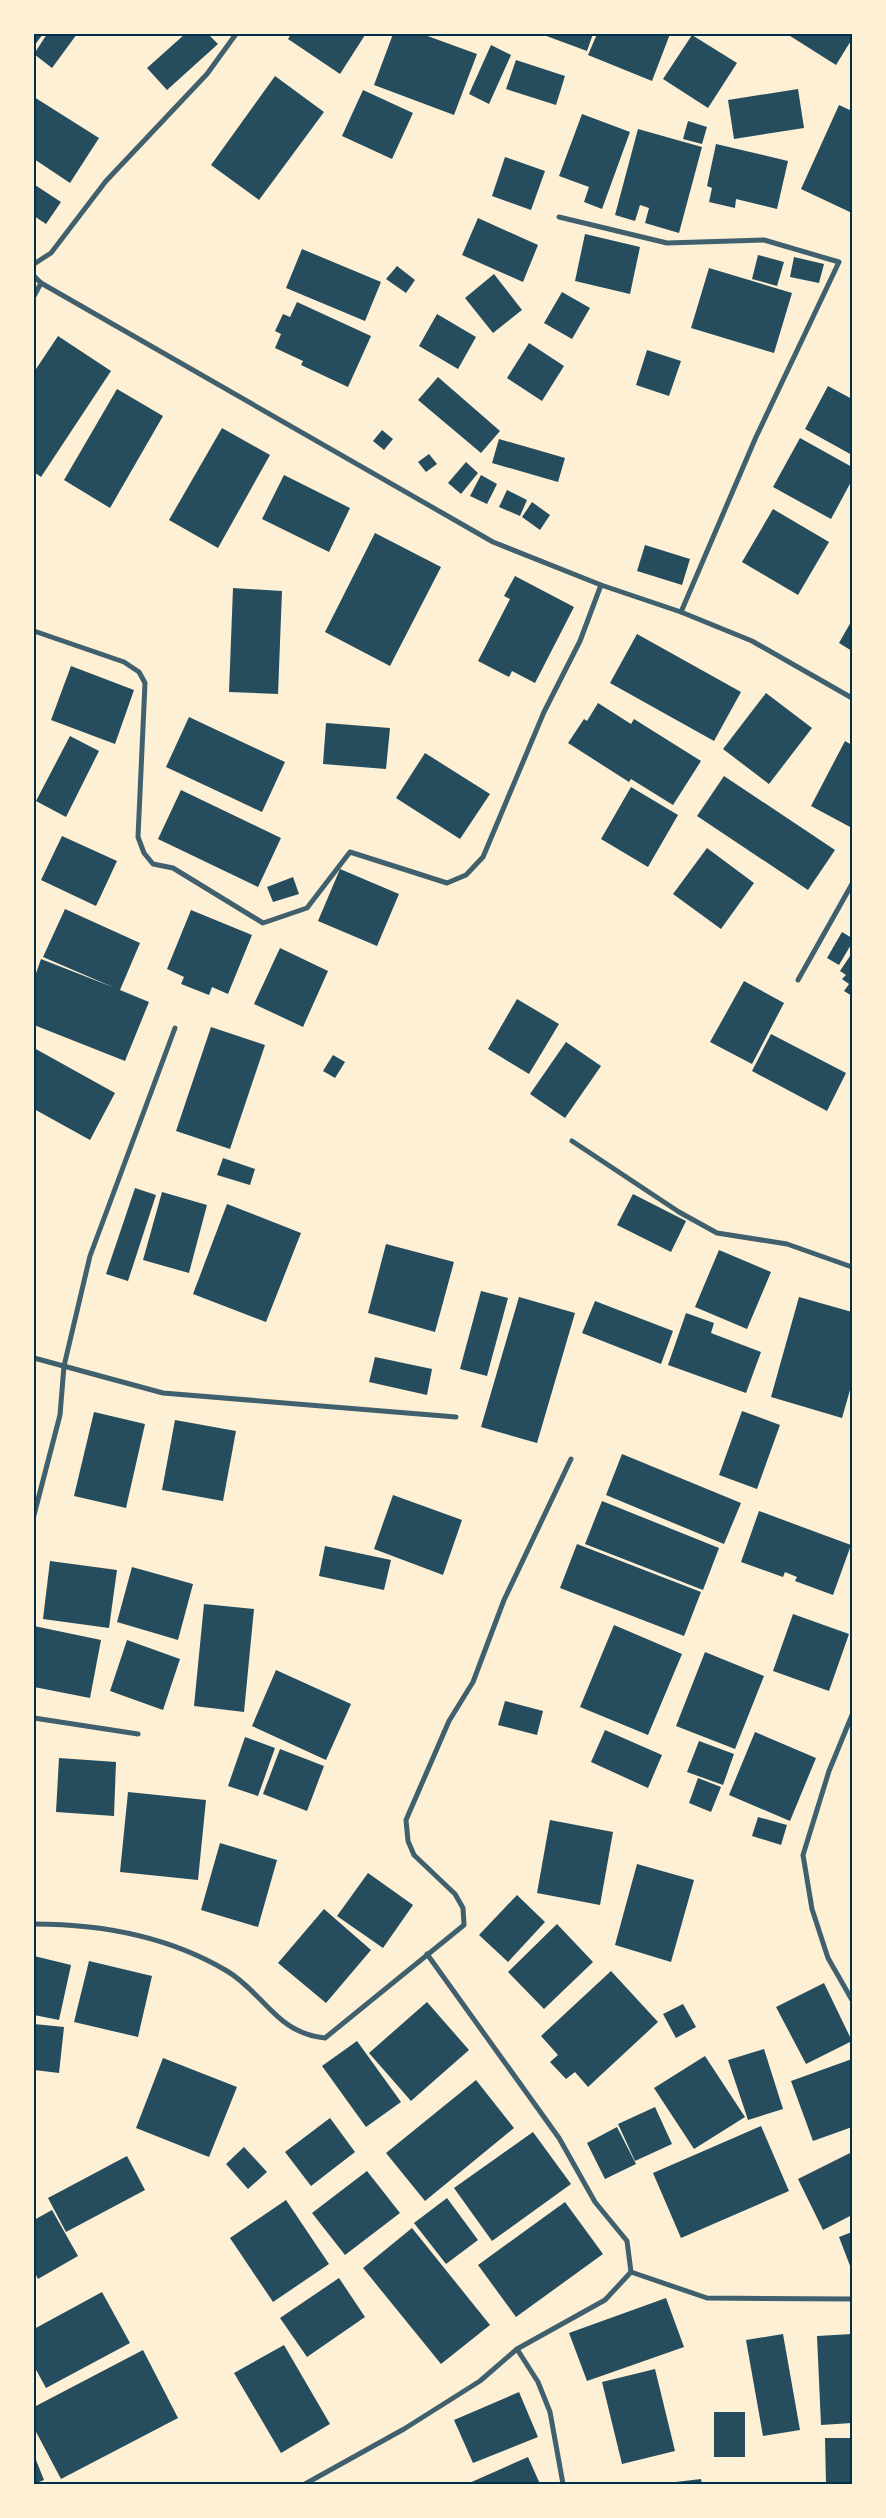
<svg xmlns="http://www.w3.org/2000/svg" width="886" height="2518" viewBox="0 0 886 2518" font-family="Jost,sans-serif">
	<rect width="100%" height="100%" fill="#fdf0d5"/>
	<g fill="#264d5e">
		<polygon points="34,34 43,34 34,46"/>
		<polygon points="47,34 77,34 52,68 34,54"/>
		<polygon points="185,34 208,34 218,44 167,90 147,68"/>
		<polygon points="291,34 363,34 365,35 340,74 288,39"/>
		<polygon points="393,34 422,34 477,54 454,115 374,85"/>
		<polygon points="541,34 593,34 587,51"/>
		<polygon points="597,34 670,34 652,81 588,55"/>
		<polygon points="787,34 852,34 852,39 836,65"/>
		<polygon points="692,35 737,63 708,108 663,79"/>
		<polygon points="491,45 511,55 489,104 469,94"/>
		<polygon points="516,60 565,76 556,105 506,89"/>
		<polygon points="275,76 324,112 259,200 211,165"/>
		<polygon points="798,89 804,128 734,139 728,100"/>
		<polygon points="363,90 413,113 392,159 342,136"/>
		<polygon points="34,97 99,138 70,183 34,159"/>
		<polygon points="839,105 852,111 852,213 801,189"/>
		<polygon points="582,114 630,132 602,209 584,202 589,187 559,176"/>
		<polygon points="688,121 707,127 702,144 683,139"/>
		<polygon points="638,129 702,147 679,233 645,223 649,208 640,205 635,221 615,215"/>
		<polygon points="716,144 788,161 777,209 736,199 735,208 709,202 712,188 707,186"/>
		<polygon points="505,157 545,171 531,210 492,196"/>
		<polygon points="35,185 61,202 46,224 34,216"/>
		<polygon points="478,218 538,245 523,282 462,255"/>
		<polygon points="585,234 640,247 630,294 575,281"/>
		<polygon points="302,249 381,282 365,321 286,288"/>
		<polygon points="758,255 784,262 777,286 752,279"/>
		<polygon points="794,257 824,264 819,283 790,277"/>
		<polygon points="397,266 415,280 406,293 386,279"/>
		<polygon points="709,268 792,293 774,353 691,328"/>
		<polygon points="494,274 522,310 493,333 465,298"/>
		<polygon points="562,292 590,308 572,339 544,323"/>
		<polygon points="297,302 371,336 348,387 301,365 303,361 275,348 281,334 275,331 283,314 290,317"/>
		<polygon points="437,314 476,337 458,369 419,346"/>
		<polygon points="58,336 111,371 41,477 34,472 34,372"/>
		<polygon points="529,343 564,366 542,401 507,378"/>
		<polygon points="647,350 681,361 669,396 636,385"/>
		<polygon points="438,377 500,431 481,453 418,400"/>
		<polygon points="828,386 852,399 852,455 805,429"/>
		<polygon points="117,389 163,416 110,508 64,480"/>
		<polygon points="222,428 270,455 218,548 169,520"/>
		<polygon points="382,430 393,439 384,450 373,441"/>
		<polygon points="800,438 852,467 852,480 831,519 773,487"/>
		<polygon points="499,439 565,458 558,482 492,463"/>
		<polygon points="429,454 437,464 426,472 418,462"/>
		<polygon points="466,462 478,473 461,494 448,483"/>
		<polygon points="284,475 350,508 329,552 262,519"/>
		<polygon points="481,475 497,484 487,504 470,496"/>
		<polygon points="507,490 527,500 520,516 499,507"/>
		<polygon points="532,502 550,515 540,530 522,517"/>
		<polygon points="773,509 829,542 798,595 742,562"/>
		<polygon points="375,533 441,567 390,666 325,632"/>
		<polygon points="645,545 690,559 682,585 637,571"/>
		<polygon points="515,576 574,607 535,683 512,671 509,677 478,661 510,599 504,596"/>
		<polygon points="233,588 282,591 278,694 229,692"/>
		<polygon points="852,620 852,651 839,643"/>
		<polygon points="637,634 741,692 714,741 610,683"/>
		<polygon points="71,666 134,690 115,744 51,720"/>
		<polygon points="766,693 812,728 769,784 723,749"/>
		<polygon points="598,703 631,724 634,719 701,761 673,805 631,779 629,782 568,743 584,719 587,721"/>
		<polygon points="189,717 285,762 262,812 166,767"/>
		<polygon points="326,723 390,728 386,769 323,764"/>
		<polygon points="70,736 99,751 66,817 36,801"/>
		<polygon points="845,741 852,745 852,828 811,806"/>
		<polygon points="425,753 490,794 460,839 396,798"/>
		<polygon points="724,776 835,850 808,890 697,816"/>
		<polygon points="631,787 678,815 648,867 601,839"/>
		<polygon points="181,790 281,838 258,887 158,839"/>
		<polygon points="62,836 117,861 96,906 41,880"/>
		<polygon points="707,848 754,883 721,929 673,894"/>
		<polygon points="340,869 399,894 377,946 318,921"/>
		<polygon points="293,877 299,894 273,902 267,887"/>
		<polygon points="65,909 140,943 120,990 149,1002 125,1061 34,1025 34,979 41,959 115,988 43,957"/>
		<polygon points="191,910 252,935 228,994 212,987 209,995 181,984 184,977 167,969"/>
		<polygon points="842,932 852,938 852,943 839,965 827,958"/>
		<polygon points="280,948 328,971 303,1027 254,1004"/>
		<polygon points="852,953 852,996 844,991 849,984 842,979 846,975 840,971"/>
		<polygon points="744,981 784,1003 752,1064 710,1042"/>
		<polygon points="517,999 559,1024 529,1074 488,1049"/>
		<polygon points="211,1027 265,1045 230,1149 176,1131"/>
		<polygon points="771,1034 846,1073 827,1111 752,1071"/>
		<polygon points="566,1042 601,1066 565,1118 530,1094"/>
		<polygon points="34,1048 115,1093 90,1140 34,1109"/>
		<polygon points="333,1055 345,1062 335,1078 323,1071"/>
		<polygon points="223,1158 255,1169 250,1185 217,1175"/>
		<polygon points="135,1188 156,1195 128,1281 106,1274"/>
		<polygon points="162,1192 207,1205 189,1273 143,1260"/>
		<polygon points="633,1194 686,1221 671,1252 617,1225"/>
		<polygon points="227,1204 301,1233 266,1322 193,1294"/>
		<polygon points="386,1244 454,1262 435,1332 368,1313"/>
		<polygon points="719,1250 771,1272 747,1329 695,1307"/>
		<polygon points="481,1291 508,1298 487,1376 460,1369"/>
		<polygon points="519,1297 575,1313 537,1443 481,1427"/>
		<polygon points="799,1297 852,1312 852,1383 842,1418 771,1397"/>
		<polygon points="595,1301 673,1331 661,1364 582,1333"/>
		<polygon points="686,1313 714,1323 711,1333 761,1352 746,1393 668,1365"/>
		<polygon points="375,1357 432,1369 427,1395 369,1382"/>
		<polygon points="742,1411 780,1425 757,1489 719,1475"/>
		<polygon points="94,1412 145,1424 126,1508 74,1496"/>
		<polygon points="175,1420 236,1431 223,1501 162,1490"/>
		<polygon points="622,1454 741,1503 724,1544 606,1495"/>
		<polygon points="393,1495 462,1520 443,1575 374,1549"/>
		<polygon points="602,1501 719,1548 703,1590 585,1544"/>
		<polygon points="759,1511 851,1545 833,1595 795,1581 797,1577 785,1572 783,1577 741,1562"/>
		<polygon points="577,1544 701,1592 684,1636 560,1588"/>
		<polygon points="325,1546 391,1560 384,1590 319,1576"/>
		<polygon points="50,1561 117,1570 109,1628 43,1619"/>
		<polygon points="132,1567 193,1584 178,1640 117,1622"/>
		<polygon points="204,1604 254,1609 244,1712 194,1706"/>
		<polygon points="793,1614 849,1634 829,1691 773,1671"/>
		<polygon points="614,1625 682,1654 648,1735 580,1707"/>
		<polygon points="34,1626 101,1640 90,1698 34,1687"/>
		<polygon points="127,1640 180,1659 163,1710 110,1691"/>
		<polygon points="705,1652 764,1676 735,1749 676,1726"/>
		<polygon points="276,1670 351,1704 326,1760 252,1726"/>
		<polygon points="505,1701 543,1711 537,1735 498,1725"/>
		<polygon points="605,1730 662,1755 648,1788 591,1762"/>
		<polygon points="755,1732 816,1758 790,1821 729,1795"/>
		<polygon points="245,1737 275,1748 258,1796 228,1786"/>
		<polygon points="699,1741 734,1754 723,1785 687,1772"/>
		<polygon points="280,1749 324,1766 307,1811 263,1794"/>
		<polygon points="59,1758 116,1762 114,1816 56,1812"/>
		<polygon points="698,1778 721,1787 711,1812 689,1803"/>
		<polygon points="128,1792 206,1800 198,1880 120,1872"/>
		<polygon points="758,1817 787,1825 781,1845 752,1836"/>
		<polygon points="550,1820 613,1832 600,1905 537,1893"/>
		<polygon points="220,1843 277,1860 258,1927 201,1910"/>
		<polygon points="637,1864 694,1880 671,1962 615,1945"/>
		<polygon points="368,1873 413,1905 383,1948 337,1916"/>
		<polygon points="517,1895 545,1922 508,1962 479,1935"/>
		<polygon points="324,1909 371,1950 326,2003 278,1963"/>
		<polygon points="557,1924 593,1962 544,2009 508,1972"/>
		<polygon points="34,1956 71,1965 59,2020 34,2015"/>
		<polygon points="89,1961 152,1976 138,2037 74,2022"/>
		<polygon points="611,1971 658,2022 588,2087 575,2072 566,2079 550,2062 558,2055 541,2036"/>
		<polygon points="824,1983 852,2041 806,2064 776,2007"/>
		<polygon points="427,2002 469,2050 411,2101 369,2053"/>
		<polygon points="683,2004 696,2027 676,2038 663,2014"/>
		<polygon points="34,2024 64,2027 59,2073 34,2070"/>
		<polygon points="357,2041 401,2102 366,2127 322,2066"/>
		<polygon points="764,2049 783,2109 748,2120 728,2060"/>
		<polygon points="705,2056 745,2117 694,2149 654,2088"/>
		<polygon points="163,2058 237,2087 209,2157 136,2128"/>
		<polygon points="852,2059 852,2127 813,2141 791,2081"/>
		<polygon points="476,2080 514,2128 425,2201 386,2153"/>
		<polygon points="655,2107 672,2144 635,2161 618,2124"/>
		<polygon points="330,2118 355,2152 311,2186 285,2152"/>
		<polygon points="761,2126 789,2191 681,2238 653,2173"/>
		<polygon points="617,2127 636,2164 605,2179 587,2143"/>
		<polygon points="533,2132 571,2184 492,2241 454,2188"/>
		<polygon points="244,2147 267,2172 248,2189 226,2164"/>
		<polygon points="852,2152 852,2215 823,2230 798,2179"/>
		<polygon points="127,2156 145,2190 66,2232 48,2198"/>
		<polygon points="367,2171 400,2213 345,2255 312,2213"/>
		<polygon points="447,2198 478,2240 446,2264 414,2223"/>
		<polygon points="286,2200 329,2264 273,2302 230,2238"/>
		<polygon points="565,2202 603,2254 516,2317 478,2265"/>
		<polygon points="52,2210 78,2256 38,2279 34,2271 34,2220"/>
		<polygon points="412,2228 490,2325 441,2364 363,2268"/>
		<polygon points="852,2232 852,2271 839,2237"/>
		<polygon points="339,2278 365,2317 307,2357 280,2318"/>
		<polygon points="102,2292 130,2343 46,2388 34,2366 34,2329"/>
		<polygon points="666,2298 684,2347 587,2381 569,2333"/>
		<polygon points="783,2334 800,2430 763,2436 746,2340"/>
		<polygon points="852,2334 852,2423 821,2425 817,2336"/>
		<polygon points="284,2345 330,2424 281,2453 234,2373"/>
		<polygon points="143,2350 178,2418 61,2479 34,2428 34,2407"/>
		<polygon points="655,2369 675,2451 622,2464 602,2382"/>
		<polygon points="519,2392 538,2437 473,2463 454,2420"/>
		<rect x="714" y="2412" width="31" height="45"/>
		<polygon points="825,2438 852,2438 852,2484 826,2484"/>
		<polygon points="34,2455 44,2480 34,2484"/>
		<polygon points="528,2457 540,2484 467,2484"/>
		<polygon points="701,2479 702,2484 667,2484 667,2483"/>
	</g>
	<g fill="none" stroke-linecap="round" stroke-linejoin="round">
		<g stroke="#3f606c" stroke-width="5">
			<polyline points="559,217 667,243 764,240 839,262 756,437 681,612"/>
			<polyline points="34,264 51,253 106,181 207,74 236,34"/>
			<polyline points="34,276 41,283 34,296"/>
			<polyline points="41,283 493,542 601,585 681,612 752,641 852,698"/>
			<polyline points="34,631 124,662 139,672 145,683 138,837 144,853 153,864 173,868 263,923 307,908 350,852 447,883 466,875 483,857 544,712 580,641 601,585"/>
			<polyline points="798,980 852,884"/>
			<polyline points="572,1141 679,1212 717,1233 787,1244 852,1267"/>
			<polyline points="34,1358 163,1393 456,1417"/>
			<polyline points="34,1515 60,1415 64,1366 90,1256 175,1028"/>
			<polyline points="852,1715 829,1771 803,1855 812,1909 828,1958 852,2000"/>
			<polyline points="34,1718 138,1734"/>
			<path d="M 34,1924 C 102,1924 168,1936 227,1971 C 265,1994 276,2033 325,2038 L 464,1925 L 463,1908 L 455,1894 L 414,1855 L 408,1841 L 406,1820 L 449,1721 L 473,1682 L 504,1600 L 571,1459"/>
			<polyline points="631,2272 707,2298 852,2299"/>
			<polyline points="517,2349 538,2382 550,2412 563,2484"/>
			<polyline points="305,2484 404,2429 480,2381 517,2349 605,2300 631,2272 627,2241 595,2202 559,2138 427,1954"/>
		</g>
	</g>
	<rect width="886" height="2518" fill="none" stroke="#fdf0d5" stroke-width="70"/>
	<rect x="35" y="35" width="816" height="2448" fill="none" stroke="#003049" stroke-width="2"/>
</svg>
